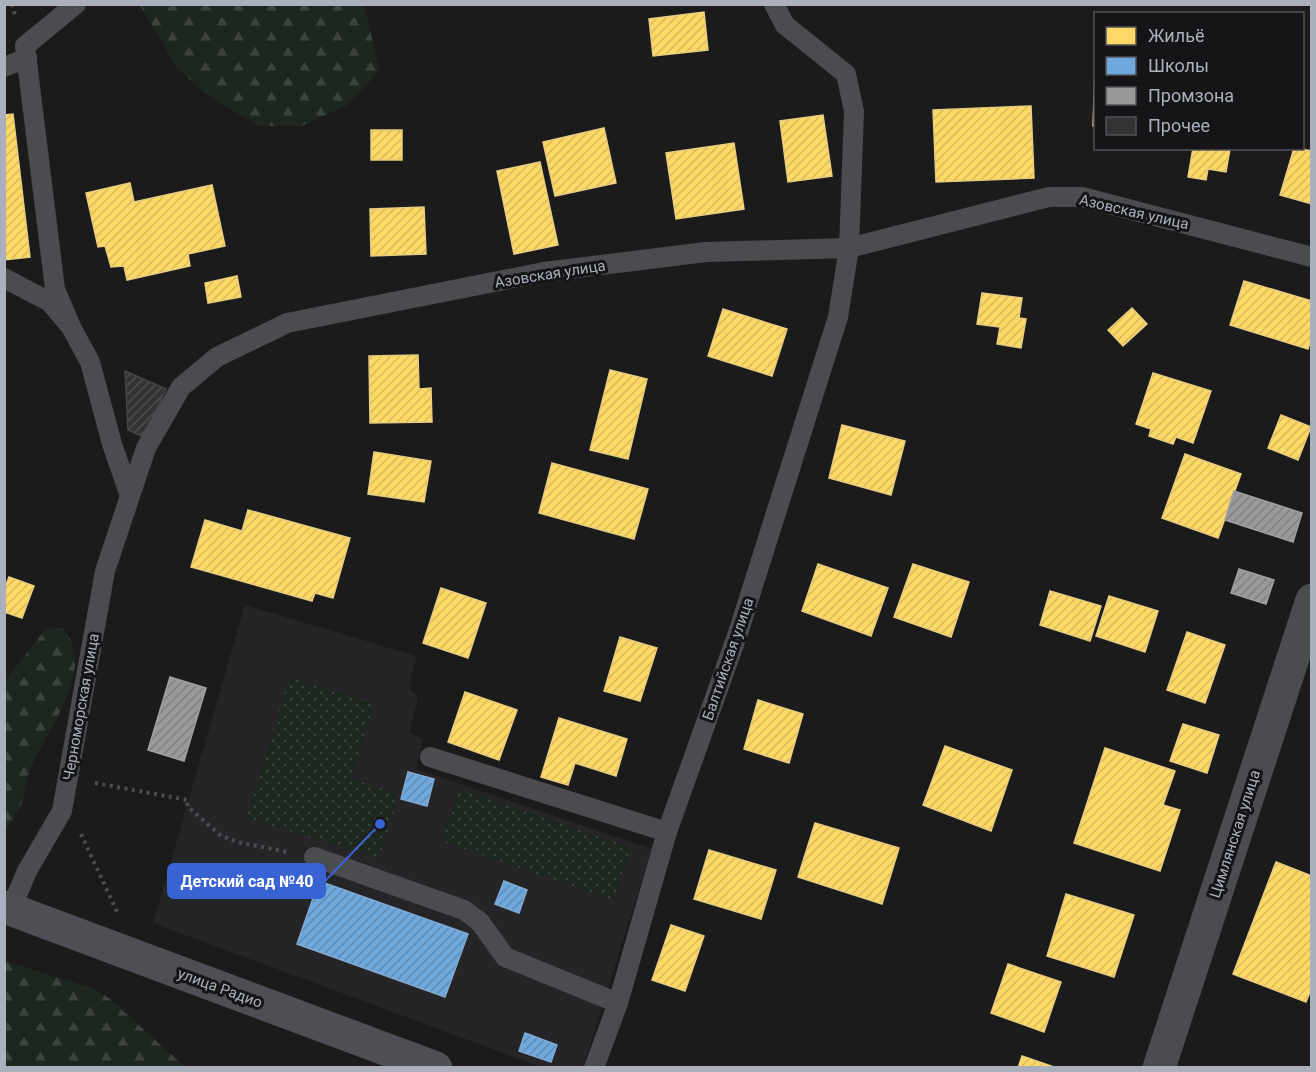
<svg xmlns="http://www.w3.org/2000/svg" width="1316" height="1072" viewBox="0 0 1316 1072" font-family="Roboto,sans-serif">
	<defs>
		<pattern id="forest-firs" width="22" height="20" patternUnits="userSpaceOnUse" patternTransform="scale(1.5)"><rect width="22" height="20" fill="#1e2620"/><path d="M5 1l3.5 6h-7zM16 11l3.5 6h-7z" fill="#3c433e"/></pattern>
		<pattern id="park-dots" width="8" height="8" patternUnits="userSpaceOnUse" patternTransform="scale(1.5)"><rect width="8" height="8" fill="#1e2620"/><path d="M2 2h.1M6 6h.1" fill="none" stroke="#3c433e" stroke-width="1.8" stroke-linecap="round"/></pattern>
		<pattern id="homes-hatch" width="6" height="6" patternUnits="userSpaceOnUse" patternTransform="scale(1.5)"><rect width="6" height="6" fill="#ffd966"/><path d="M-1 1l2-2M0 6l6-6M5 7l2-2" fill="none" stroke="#d6b85d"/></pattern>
		<pattern id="schools-hatch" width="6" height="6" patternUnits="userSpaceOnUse" patternTransform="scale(1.5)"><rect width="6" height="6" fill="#6fa8dc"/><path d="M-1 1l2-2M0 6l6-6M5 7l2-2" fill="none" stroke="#608bb3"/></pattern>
		<pattern id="industry-hatch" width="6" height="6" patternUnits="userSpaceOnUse" patternTransform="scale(1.5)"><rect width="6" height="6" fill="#999"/><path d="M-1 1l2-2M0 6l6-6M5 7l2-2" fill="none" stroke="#808081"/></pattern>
		<pattern id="building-hatch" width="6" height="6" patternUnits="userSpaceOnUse" patternTransform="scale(1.5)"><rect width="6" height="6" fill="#333334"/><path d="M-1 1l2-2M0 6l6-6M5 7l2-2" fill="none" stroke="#4e4e4f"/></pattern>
	</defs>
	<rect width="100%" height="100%" fill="#1b1b1c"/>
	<polygon fill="#252528" points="245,605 416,656 409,688 418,697 409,732 423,740 416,769 652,849 583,1067 541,1067 153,923"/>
	<g fill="url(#forest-firs)">
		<polygon points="140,5 364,5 379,69 366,86 347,105 302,126 258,126 202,91 176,66"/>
		<path d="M 54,628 L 63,628 C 98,670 47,728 31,768 C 20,796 28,805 5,830 L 5,681 L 45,630 Z"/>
		<polygon points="5,961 95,989 110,999 185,1067 5,1067"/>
	</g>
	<g fill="url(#park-dots)">
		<polygon points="290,677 375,703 351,779 399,794 379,858 246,818"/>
		<polygon points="459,788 632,848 613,900 441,841"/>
	</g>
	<g fill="url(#homes-hatch)" stroke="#e6cd80" stroke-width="1.5">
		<polygon points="704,12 708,50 653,56 649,19"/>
		<polygon points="1095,71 1096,71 1096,126 1093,126"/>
		<polygon points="1031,106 1034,178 936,182 933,110"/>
		<polygon points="13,114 30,257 4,260 4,115"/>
		<polygon points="823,115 832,176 788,182 780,121"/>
		<polygon points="604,128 616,183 555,196 543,142"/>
		<rect x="371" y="130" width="31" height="30"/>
		<polygon points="734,143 744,209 676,219 666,153"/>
		<polygon points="1193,148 1230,149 1226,172 1208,169 1206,180 1188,177"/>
		<polygon points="1294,148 1312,151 1312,204 1280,195"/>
		<polygon points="540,162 558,245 514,254 497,171"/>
		<polygon points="130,183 134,202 212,185 225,246 188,254 190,266 127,280 124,266 111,267 105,246 98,247 86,193"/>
		<polygon points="424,207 426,254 371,256 370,209"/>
		<polygon points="237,276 241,297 208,303 205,283"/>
		<polygon points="1244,281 1312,301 1312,337 1308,349 1230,325"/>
		<polygon points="982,293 1022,298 1019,318 1026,319 1021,348 997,344 1000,327 977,324"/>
		<polygon points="1132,308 1147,324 1123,346 1108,330"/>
		<polygon points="723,309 787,329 772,376 708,356"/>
		<polygon points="418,355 419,389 431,388 432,422 370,423 369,356"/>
		<polygon points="610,370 647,379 628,459 590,450"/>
		<polygon points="1153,373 1211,391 1193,443 1176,437 1173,444 1149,436 1151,429 1136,424"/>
		<polygon points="1281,415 1311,427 1298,460 1268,448"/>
		<polygon points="842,425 905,441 891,495 829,478"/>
		<polygon points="374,452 431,461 424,502 368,494"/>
		<polygon points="1185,454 1241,474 1218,538 1162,518"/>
		<polygon points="552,463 648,489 634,539 539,513"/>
		<polygon points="248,510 350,538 333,598 315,593 312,601 191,567 205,520 242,531"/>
		<polygon points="818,564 888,588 871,636 802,611"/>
		<polygon points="913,564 969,582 951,637 894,617"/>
		<polygon points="9,577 34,586 22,618 4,612 4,590"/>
		<polygon points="441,588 486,603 468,658 423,643"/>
		<polygon points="1050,591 1101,606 1090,641 1040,625"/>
		<polygon points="1109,596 1158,611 1145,652 1096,636"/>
		<polygon points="1187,632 1225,645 1205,703 1167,690"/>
		<polygon points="620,637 657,648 640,701 604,691"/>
		<polygon points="465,692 517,710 499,760 448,742"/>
		<polygon points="758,700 803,714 789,763 744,749"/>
		<polygon points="559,718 627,739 616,776 575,763 568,785 541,777"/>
		<polygon points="1183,724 1219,735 1207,773 1170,761"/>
		<polygon points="945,746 1012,770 991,831 923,805"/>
		<polygon points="1105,748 1175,771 1163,805 1180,810 1160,871 1074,843"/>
		<polygon points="815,823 899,848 882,904 798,877"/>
		<polygon points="709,850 776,870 761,919 694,899"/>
		<polygon points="1276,862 1312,876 1312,987 1306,1002 1233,974"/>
		<polygon points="1066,894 1134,915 1114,977 1047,956"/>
		<polygon points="671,925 704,936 685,991 652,980"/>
		<polygon points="1008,964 1061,982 1044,1032 991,1013"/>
		<polygon points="1022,1056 1057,1068 1018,1068"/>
	</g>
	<g fill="url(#schools-hatch)" stroke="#81aad3" stroke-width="1.5">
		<polygon points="408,772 434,779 427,806 401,799"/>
		<polygon points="319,881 468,934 445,997 297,944"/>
		<polygon points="504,881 527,890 519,913 495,904"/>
		<polygon points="525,1033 557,1045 551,1062 519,1051"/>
	</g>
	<g fill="url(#industry-hatch)" stroke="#9ea0a4" stroke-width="1.5">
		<polygon points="1234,491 1302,513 1293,542 1225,520"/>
		<polygon points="1239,569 1274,580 1266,604 1231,593"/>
		<polygon points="170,677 206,688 184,761 148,750"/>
	</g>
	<polygon fill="url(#building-hatch)" stroke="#444548" stroke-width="1.5" points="125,371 166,389 144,437 128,430"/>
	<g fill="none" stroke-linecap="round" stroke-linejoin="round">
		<g stroke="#4c4d50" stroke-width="4" stroke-dasharray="3 4.5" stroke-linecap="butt">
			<polyline points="12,4 16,18"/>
			<polyline points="95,783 188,800 187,806 220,835 237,842 287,852"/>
			<polyline points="81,834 118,914"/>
		</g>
		<g stroke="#4b4c4f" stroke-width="20">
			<polyline points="4,67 27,58"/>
			<polyline points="4,278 50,302 71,327 90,362 112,444 130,496"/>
			<polyline points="71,327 55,289 25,46 76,4"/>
			<polyline points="430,757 667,832"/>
			<polyline points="314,857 464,910 480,922 505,957 618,1003"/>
			<polyline points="11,909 27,871 62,811 105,571 146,448 181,387 217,357 287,323 544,272 706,252 849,248 1049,197 1082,197 1312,257"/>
			<polyline points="594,1068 618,1003 667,832 738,633 838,317 849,248 854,111 846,74 785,25 774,4"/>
		</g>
		<polyline stroke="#4b4c4f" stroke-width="33" points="1159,1068 1312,600"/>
		<polyline stroke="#4e4f54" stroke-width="33" points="4,907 436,1068"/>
	</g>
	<g text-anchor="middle" stroke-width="6" stroke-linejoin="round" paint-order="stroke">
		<g font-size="15" fill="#abb0bd" stroke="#151518">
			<text transform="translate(1134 212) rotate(13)" y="5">Азовская улица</text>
			<text transform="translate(550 274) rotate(-9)" y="5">Азовская улица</text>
			<text transform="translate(728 659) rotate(-71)" y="5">Балтийская улица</text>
			<text transform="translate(81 707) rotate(-80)" y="5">Черноморская улица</text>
			<text transform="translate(1235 834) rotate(-72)" y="5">Цимлянская улица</text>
			<text transform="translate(220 988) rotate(20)" y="5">улица Радио</text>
		</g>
	</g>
	<path fill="none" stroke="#3962d3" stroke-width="2" d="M380 824L325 881"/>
	<circle fill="#3962d3" stroke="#151518" stroke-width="2" cx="380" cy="824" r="6"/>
	<rect fill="#3962d3" stroke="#3962d3" stroke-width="2" x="168" y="864" width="157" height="34" rx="6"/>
	<g font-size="16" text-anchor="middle" font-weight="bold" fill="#fff">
		<text x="247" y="887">Детский сад №40</text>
	</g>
	<rect width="1316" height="1072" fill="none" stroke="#abb0bd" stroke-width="12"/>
	<rect x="1094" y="12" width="210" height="138" fill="#151518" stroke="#51535a" stroke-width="1.5"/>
	<rect x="1106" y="27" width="30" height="18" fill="#ffd966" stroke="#51535a" stroke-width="1.5"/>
	<text x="1148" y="42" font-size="18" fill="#abb0bd">Жильё</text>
	<rect x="1106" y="57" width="30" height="18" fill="#6fa8dc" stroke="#51535a" stroke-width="1.5"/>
	<text x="1148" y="72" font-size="18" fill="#abb0bd">Школы</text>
	<rect x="1106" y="87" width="30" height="18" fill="#999999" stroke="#51535a" stroke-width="1.5"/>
	<text x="1148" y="102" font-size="18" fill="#abb0bd">Промзона</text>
	<rect x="1106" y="117" width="30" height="18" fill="#333334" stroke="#51535a" stroke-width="1.5"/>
	<text x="1148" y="132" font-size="18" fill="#abb0bd">Прочее</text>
</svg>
